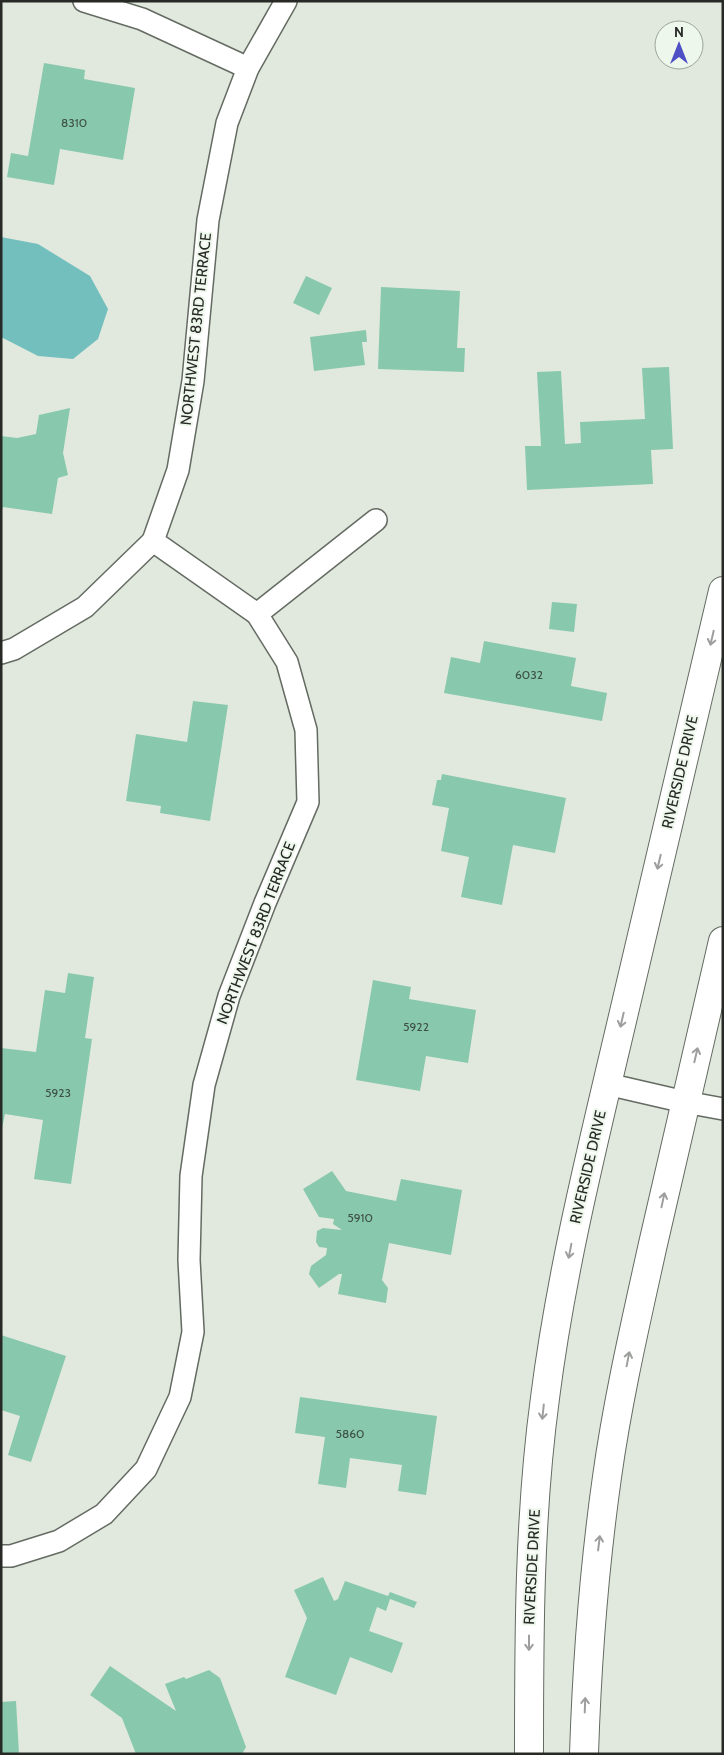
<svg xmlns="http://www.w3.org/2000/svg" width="724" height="1755" viewBox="0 0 724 1755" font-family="Cabin,sans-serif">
	<rect width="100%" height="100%" fill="#e1e9de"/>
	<polygon fill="#73bfbe" points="1,237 38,244 90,276 108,309 98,339 73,359 38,356 1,337"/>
	<g fill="#88c8ad">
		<polygon points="44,63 85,70 84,79 135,88 123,160 60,149 54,185 7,177 11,153 28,156"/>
		<polygon points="306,276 332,288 319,315 293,303"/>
		<polygon points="381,287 460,291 457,348 465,348 464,372 378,369"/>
		<polygon points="366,330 367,342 362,342 365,365 314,371 310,337"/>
		<polygon points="669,367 673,449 651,450 653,484 527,490 525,446 541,446 537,372 561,371 565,444 581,443 580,422 645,419 642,368"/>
		<polygon points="70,408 63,453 68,475 58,478 52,514 3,507 1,514 1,436 17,438 36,434 39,415"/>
		<polygon points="552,602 577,604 574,632 549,629"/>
		<polygon points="484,641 576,658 571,686 607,693 602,721 444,693 451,657 480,663"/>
		<polygon points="193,701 228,705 210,821 160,813 161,806 126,801 136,734 187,742"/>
		<polygon points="442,774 566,798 555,853 513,845 502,905 461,897 469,857 441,851 449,808 432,805 437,780 441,780"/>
		<polygon points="68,973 94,977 85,1038 92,1039 71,1184 34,1179 43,1120 5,1114 1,1133 1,1048 36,1052 45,990 65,993"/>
		<polygon points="373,980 411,987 409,999 476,1010 468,1063 426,1056 420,1091 356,1080"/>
		<polygon points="332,1171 346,1191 396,1201 401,1179 462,1190 451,1255 389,1243 382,1280 388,1288 386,1303 338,1294 342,1274 339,1274 319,1288 309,1274 311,1266 326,1255 327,1248 319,1247 316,1242 317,1231 323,1228 342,1230 333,1224 334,1219 319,1217 303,1189"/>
		<polygon points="1,1335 66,1356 31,1462 8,1455 20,1416 1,1410"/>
		<polygon points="300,1397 437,1416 426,1495 398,1491 402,1465 350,1458 346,1488 318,1484 325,1437 295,1433"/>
		<polygon points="323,1577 334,1601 338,1599 345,1581 388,1596 390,1592 417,1602 414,1608 390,1599 386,1611 377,1607 369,1631 403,1643 392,1673 350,1657 336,1695 285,1677 307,1618 294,1590"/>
		<polygon points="110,1666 176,1711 165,1684 184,1677 186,1679 209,1670 220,1678 246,1747 242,1754 136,1754 122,1718 90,1695"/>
		<polygon points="16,1701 19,1754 1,1754 1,1702"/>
	</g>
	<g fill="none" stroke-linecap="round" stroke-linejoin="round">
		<g stroke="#646b62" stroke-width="24">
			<g id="street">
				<polyline points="84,1 142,19 248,68"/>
				<polyline points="257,614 376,520"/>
				<polyline points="1,653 14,649 85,607 153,541"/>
				<polyline points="607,1084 685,1102 723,1109"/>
				<polyline points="1,1556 11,1556 59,1541 104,1514 146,1469 180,1397 193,1332 189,1260 191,1176 204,1085 229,996 265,903 308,802 306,730 287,662 257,614 153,541 178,470 193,381 208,220 227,123 248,68 286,1"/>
			</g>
		</g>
		<g stroke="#646b62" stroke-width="30">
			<g id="secondary">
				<path d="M 529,1754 C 529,1635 529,1516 545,1398 C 561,1272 592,1148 621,1025 C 655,880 689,735 723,591"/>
				<path d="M 584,1754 C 587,1661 594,1569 607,1477 C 618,1398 636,1321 653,1244 C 676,1143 699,1042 723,941"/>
			</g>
		</g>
		<use href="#street" stroke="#fff" stroke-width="21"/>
		<use href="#secondary" stroke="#fff" stroke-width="28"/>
	</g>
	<defs><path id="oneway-shaft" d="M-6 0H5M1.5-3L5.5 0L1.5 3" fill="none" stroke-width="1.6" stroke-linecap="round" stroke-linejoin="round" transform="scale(1.25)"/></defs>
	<g stroke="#9d9f9d">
		<use href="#oneway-shaft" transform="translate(712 638) rotate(103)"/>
		<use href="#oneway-shaft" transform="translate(659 862) rotate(103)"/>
		<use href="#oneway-shaft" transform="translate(622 1020) rotate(103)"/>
		<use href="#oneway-shaft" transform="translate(696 1055) rotate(-77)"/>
		<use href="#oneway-shaft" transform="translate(663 1200) rotate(-78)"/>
		<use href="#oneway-shaft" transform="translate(570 1251) rotate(101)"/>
		<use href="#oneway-shaft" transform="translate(628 1359) rotate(-79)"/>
		<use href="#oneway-shaft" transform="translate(543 1412) rotate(96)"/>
		<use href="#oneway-shaft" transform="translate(599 1543) rotate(-83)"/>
		<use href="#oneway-shaft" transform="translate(529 1643) rotate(90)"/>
		<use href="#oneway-shaft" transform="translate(585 1705) rotate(-88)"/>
	</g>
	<g text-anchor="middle" stroke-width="4" stroke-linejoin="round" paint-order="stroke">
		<g font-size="12" fill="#3e5147">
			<text x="74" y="127">8310</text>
			<text x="529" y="679">6032</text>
			<text x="416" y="1031">5922</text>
			<text x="58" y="1097">5923</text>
			<text x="360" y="1222">5910</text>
			<text x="350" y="1438">5860</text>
		</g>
		<g font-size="15" fill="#262925" stroke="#eef7eb">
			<text transform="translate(196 329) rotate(-84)" y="5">NORTHWEST 83RD TERRACE</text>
			<text transform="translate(680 772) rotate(-77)" y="5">RIVERSIDE DRIVE</text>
			<text transform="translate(256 933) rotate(-69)" y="5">NORTHWEST 83RD TERRACE</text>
			<text transform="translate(588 1167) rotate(-77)" y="5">RIVERSIDE DRIVE</text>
			<text transform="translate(532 1567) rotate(-87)" y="5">RIVERSIDE DRIVE</text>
		</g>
	</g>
	<rect width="724" height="1755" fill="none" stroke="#262925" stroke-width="5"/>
	<g transform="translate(679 45)"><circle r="24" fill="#eef7eb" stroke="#9ea59c"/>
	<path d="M0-4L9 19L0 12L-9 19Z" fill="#4d4fc5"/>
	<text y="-8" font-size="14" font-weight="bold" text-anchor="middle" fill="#262925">N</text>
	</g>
</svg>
